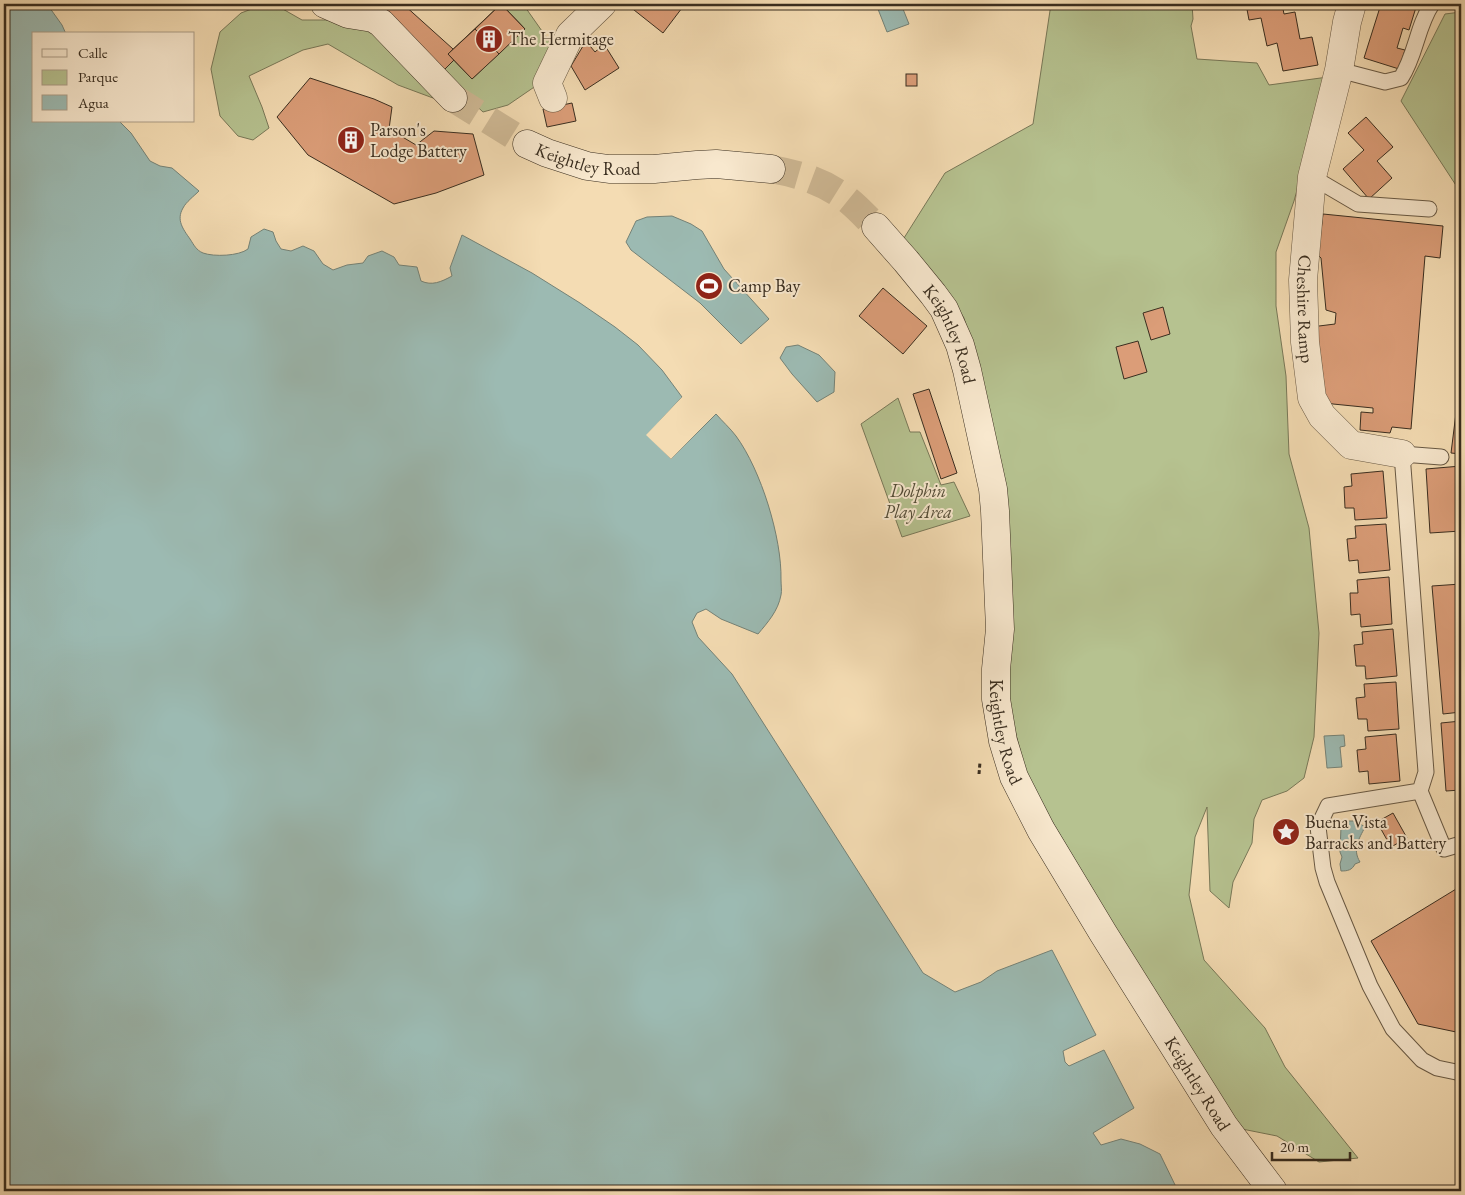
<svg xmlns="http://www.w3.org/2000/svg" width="1465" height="1195" viewBox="0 0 1465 1195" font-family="'EB Garamond',serif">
	<rect width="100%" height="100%" fill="#f4dcb3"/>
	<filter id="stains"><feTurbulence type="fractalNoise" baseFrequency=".004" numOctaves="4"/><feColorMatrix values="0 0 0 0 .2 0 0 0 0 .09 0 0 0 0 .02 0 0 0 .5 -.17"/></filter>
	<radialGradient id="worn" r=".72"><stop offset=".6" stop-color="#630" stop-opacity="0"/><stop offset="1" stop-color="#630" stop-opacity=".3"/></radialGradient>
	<g fill="#b6c290" stroke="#787858">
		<polygon points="265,4 274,4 302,20 335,20 368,26 443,96 433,98 398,85 328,44 303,50 249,76 262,107 269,128 253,140 238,136 220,116 211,69 220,32 241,13"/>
		<polygon points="501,4 523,4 556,51 543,81 508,105 483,112 441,73 454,60 525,29"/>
		<polygon points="1051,4 1192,4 1193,19 1191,26 1197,59 1257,63 1269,85 1328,77 1294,201 1276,252 1276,306 1286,376 1289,454 1309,528 1319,633 1314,737 1304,778 1287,791 1262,800 1254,819 1252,843 1233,882 1229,908 1210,891 1207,807 1195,837 1189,895 1204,960 1265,1028 1285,1067 1358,1158 1319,1162 1277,1136 1242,1129 1127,947 1050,818 1025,770 1007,699 985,390 964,318 944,287 904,238 945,173 1033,124"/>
		<polygon points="1461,12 1461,193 1401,101 1445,14"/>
		<polygon points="898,398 910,432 920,432 941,485 954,482 970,516 902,537 861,424"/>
	</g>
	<g fill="#9cbab2" stroke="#748277">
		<path d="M 4,4 L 47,4 L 62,25 L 66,34 L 34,34 L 34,121 L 119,121 L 131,133 L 150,161 L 160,166 L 172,168 L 199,191 C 194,196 186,202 183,208 C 176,220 183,229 190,239 C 194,245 196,250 203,253 C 214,257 239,256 248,249 L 251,237 L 264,229 L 273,232 L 276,241 L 281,249 L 291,251 L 303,246 L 314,251 L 323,264 L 333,270 L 347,265 L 363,263 L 368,256 L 382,251 L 394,257 L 399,265 L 417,267 L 421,281 C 432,286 441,282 452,276 L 450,268 L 462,235 L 532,273 L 580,303 L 615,327 L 638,345 L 662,370 L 682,397 L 647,435 L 671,459 L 716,414 C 722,421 730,428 736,436 C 761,470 782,538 781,580 C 781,585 782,591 781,595 C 778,611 768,622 758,634 L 721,619 L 706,609 L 697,613 L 692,622 L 698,637 L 732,674 L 923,973 L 955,992 L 981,982 L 997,971 L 1052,950 L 1096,1035 L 1063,1051 L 1065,1062 L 1069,1066 L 1104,1050 L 1134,1108 L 1093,1133 L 1101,1145 L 1121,1139 L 1140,1144 L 1160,1154 L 1178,1191 L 4,1191 Z"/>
		<polygon points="876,4 901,4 909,24 887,32"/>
		<polygon points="672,216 691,224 702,231 724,269 769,319 741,344 700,303 631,250 626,242 636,221 647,217"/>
		<polygon points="798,345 819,355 835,372 834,392 817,402 792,374 780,358 786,347"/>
		<polygon points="1344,735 1345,746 1340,747 1342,767 1327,768 1324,736"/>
		<path d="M 1347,821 L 1356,821 L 1365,827 C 1359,839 1352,849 1360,862 L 1355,864 C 1352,870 1348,871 1341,871 L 1340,864 L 1342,857 L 1340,852 L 1341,827 Z"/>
	</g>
	<polygon fill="#f4dcb3" points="684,395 684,398 650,434 671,455 714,412 717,412 671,459 646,435"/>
	<g fill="#db9d78" stroke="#392d1f">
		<polygon points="374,4 403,4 453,49 448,54 454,60 441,73 427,52"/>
		<polygon points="501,4 525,29 472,79 448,54"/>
		<polygon points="501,4 525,29 499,54 475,29"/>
		<polygon points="630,4 685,4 663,33 629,6"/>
		<polygon points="1246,4 1282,4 1284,14 1295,12 1300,39 1312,37 1318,65 1283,71 1277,43 1267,46 1261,18 1249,20"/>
		<polygon points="1381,4 1417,4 1409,30 1403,28 1397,48 1405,50 1399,69 1364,58"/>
		<polygon points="475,29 499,54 472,79 448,54"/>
		<polygon points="586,41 595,52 604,44 619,68 585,90 571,66"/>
		<rect x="906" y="74" width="11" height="12"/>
		<polygon points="310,78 374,99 392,107 389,129 416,145 434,131 473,134 484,175 436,193 394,204 308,155 277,117"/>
		<polygon points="572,103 576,121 547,127 543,109"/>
		<polygon points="1366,117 1393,147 1377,161 1392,178 1369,199 1343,169 1364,150 1348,133"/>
		<polygon points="1323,214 1443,226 1440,258 1425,256 1411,429 1392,427 1390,433 1360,430 1361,412 1373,413 1373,408 1333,404 1317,400 1311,327 1335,324 1336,313 1326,310 1321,258 1318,255"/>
		<polygon points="883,288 927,326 903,354 859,316"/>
		<polygon points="1163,307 1170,334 1151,340 1143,313"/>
		<polygon points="1138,341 1147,372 1124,379 1116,347"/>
		<polygon points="929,389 957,473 941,479 913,394"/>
		<polygon points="1456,413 1461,413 1461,454 1451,453"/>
		<polygon points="1461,466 1461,531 1430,533 1426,469"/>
		<polygon points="1383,471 1387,518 1355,520 1354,508 1345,508 1344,487 1352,486 1351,474"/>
		<polygon points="1386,524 1390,570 1359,573 1358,560 1349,561 1347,539 1356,538 1355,526"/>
		<polygon points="1389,577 1392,624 1361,627 1360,614 1351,615 1350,593 1358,593 1357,580"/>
		<polygon points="1461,584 1461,712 1443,714 1432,586"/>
		<polygon points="1393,629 1397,676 1366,679 1365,666 1356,666 1354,645 1363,644 1362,632"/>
		<polygon points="1396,682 1399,729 1368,731 1367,719 1358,719 1356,698 1365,697 1364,684"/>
		<polygon points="1461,721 1461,790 1446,791 1441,723"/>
		<polygon points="1396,734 1400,781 1369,784 1368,771 1359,772 1357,750 1366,749 1365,737"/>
		<polygon points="1393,813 1407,838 1391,847 1377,822"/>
		<polygon points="1461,886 1461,1033 1418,1024 1371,941"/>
	</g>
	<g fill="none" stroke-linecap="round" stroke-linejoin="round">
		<g stroke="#cfb995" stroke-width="28" stroke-dasharray="28 14" stroke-linecap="butt">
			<polyline points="453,98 527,144"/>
			<path d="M 771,169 C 799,174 825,182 848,200 C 858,208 867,218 876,227"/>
		</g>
		<g stroke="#685944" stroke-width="17">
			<g id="lane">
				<path d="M 1339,70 L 1385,82 L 1401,78 C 1416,55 1417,26 1432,4"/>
				<polyline points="1312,177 1358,204 1429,209"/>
				<polyline points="1441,457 1402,454 1426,772 1420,791 1328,806 1318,827 1323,868 1327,882 1370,986 1393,1029 1422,1060 1437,1068 1461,1073"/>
				<polyline points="1420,791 1444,849 1461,844"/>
			</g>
		</g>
		<g stroke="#685944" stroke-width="29">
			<g id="street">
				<path id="s1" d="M 1352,4 L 1347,22 L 1339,70 L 1312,177 L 1303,280 L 1305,342 L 1312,398 L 1322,416 L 1351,445 L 1402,454"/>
				<polyline points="553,98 547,83 570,35 602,4"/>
			</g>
		</g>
		<g stroke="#392d1f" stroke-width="29">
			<g id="secondary">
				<polyline points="325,4 348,14 373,18 381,23 453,98"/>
				<path id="s2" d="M 527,144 L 547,153 L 587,166 L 609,169 L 654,169 L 697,165 L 716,164 L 771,169"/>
				<path id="s3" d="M 876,227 L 906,261 L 933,294 L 944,309 L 960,345 L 967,370 L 993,489 L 995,511 L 1000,629 L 996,669 L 996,699 L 1003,741 L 1014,777 L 1041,830 L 1103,933 L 1224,1126 L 1273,1191"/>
			</g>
		</g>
		<polyline stroke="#392d1f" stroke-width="3" stroke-dasharray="4 2.5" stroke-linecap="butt" points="979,774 980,762"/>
		<use href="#lane" stroke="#f8e8ce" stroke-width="15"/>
		<use href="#street" stroke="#f8e8ce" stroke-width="28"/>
		<use href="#secondary" stroke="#f8e8ce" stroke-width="28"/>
	</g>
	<defs>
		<g id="building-disc" transform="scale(1.4375)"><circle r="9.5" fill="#8f2418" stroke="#f8e8ce"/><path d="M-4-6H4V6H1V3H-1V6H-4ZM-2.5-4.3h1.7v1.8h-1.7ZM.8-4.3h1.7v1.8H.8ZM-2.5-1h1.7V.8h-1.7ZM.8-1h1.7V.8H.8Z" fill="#fff"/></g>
		<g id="stadium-disc" transform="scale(1.4375)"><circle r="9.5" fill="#8f2418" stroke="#f8e8ce"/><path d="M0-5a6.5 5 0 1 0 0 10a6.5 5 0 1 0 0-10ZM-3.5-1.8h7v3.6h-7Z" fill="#fff"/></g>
		<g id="sight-disc" transform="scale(1.4375)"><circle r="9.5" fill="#8f2418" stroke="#f8e8ce"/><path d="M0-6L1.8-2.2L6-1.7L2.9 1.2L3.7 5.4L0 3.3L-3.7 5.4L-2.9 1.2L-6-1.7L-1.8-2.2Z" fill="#fff"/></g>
	</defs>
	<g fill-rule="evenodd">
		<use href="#building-disc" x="489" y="39"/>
		<use href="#building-disc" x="351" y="140"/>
		<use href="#stadium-disc" x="709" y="286"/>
		<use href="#sight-disc" x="1286" y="832"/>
	</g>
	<g text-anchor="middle" stroke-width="4" stroke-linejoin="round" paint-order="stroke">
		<g font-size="18" fill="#392d1f" stroke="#f8e8ce" text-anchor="start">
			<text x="508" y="45">The Hermitage</text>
			<text x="370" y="136">Parson's<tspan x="370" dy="21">Lodge Battery</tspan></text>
			<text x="728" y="292">Camp Bay</text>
			<text x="1305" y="828">Buena Vista<tspan x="1305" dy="21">Barracks and Battery</tspan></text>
		</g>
		<g font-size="18" fill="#392d1f" stroke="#f8e8ce">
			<text dy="6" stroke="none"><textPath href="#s2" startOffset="64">Keightley Road</textPath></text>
			<text dy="6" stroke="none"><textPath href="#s1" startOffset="310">Cheshire Ramp</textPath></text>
			<text dy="6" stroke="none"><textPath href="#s3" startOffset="132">Keightley Road</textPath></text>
			<text dy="6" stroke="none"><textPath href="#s3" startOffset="538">Keightley Road</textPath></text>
			<text dy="6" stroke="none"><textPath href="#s3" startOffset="942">Keightley Road</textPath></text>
		</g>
		<g font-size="18" font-style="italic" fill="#524b36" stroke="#f8e8ce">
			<text x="918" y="497">Dolphin<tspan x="918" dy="21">Play Area</tspan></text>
		</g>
	</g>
	<rect width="1465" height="1195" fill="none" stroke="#f4dcb3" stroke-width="20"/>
	<rect x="5" y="5" width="1455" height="1185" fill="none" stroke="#392d1f" stroke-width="2.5"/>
	<rect x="10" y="10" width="1445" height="1175" fill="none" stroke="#392d1f"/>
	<rect x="32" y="32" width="162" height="90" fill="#f8e8ce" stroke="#ac9d88"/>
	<rect x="42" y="49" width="25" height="8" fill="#f8e8ce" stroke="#ac9d88"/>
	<text x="78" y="58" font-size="15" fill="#392d1f">Calle</text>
	<rect x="42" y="70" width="25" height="15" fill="#b6c290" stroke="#ac9d88"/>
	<text x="78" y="82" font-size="15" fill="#392d1f">Parque</text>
	<rect x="42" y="95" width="25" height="15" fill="#9cbab2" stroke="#ac9d88"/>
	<text x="78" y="108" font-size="15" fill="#392d1f">Agua</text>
	<path d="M1272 1152v8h78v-8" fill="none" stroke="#392d1f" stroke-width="2.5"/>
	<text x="1280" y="1152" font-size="15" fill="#392d1f" stroke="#f8e8ce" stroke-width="4" paint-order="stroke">20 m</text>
	<rect width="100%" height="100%" filter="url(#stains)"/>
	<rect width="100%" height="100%" fill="url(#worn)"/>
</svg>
